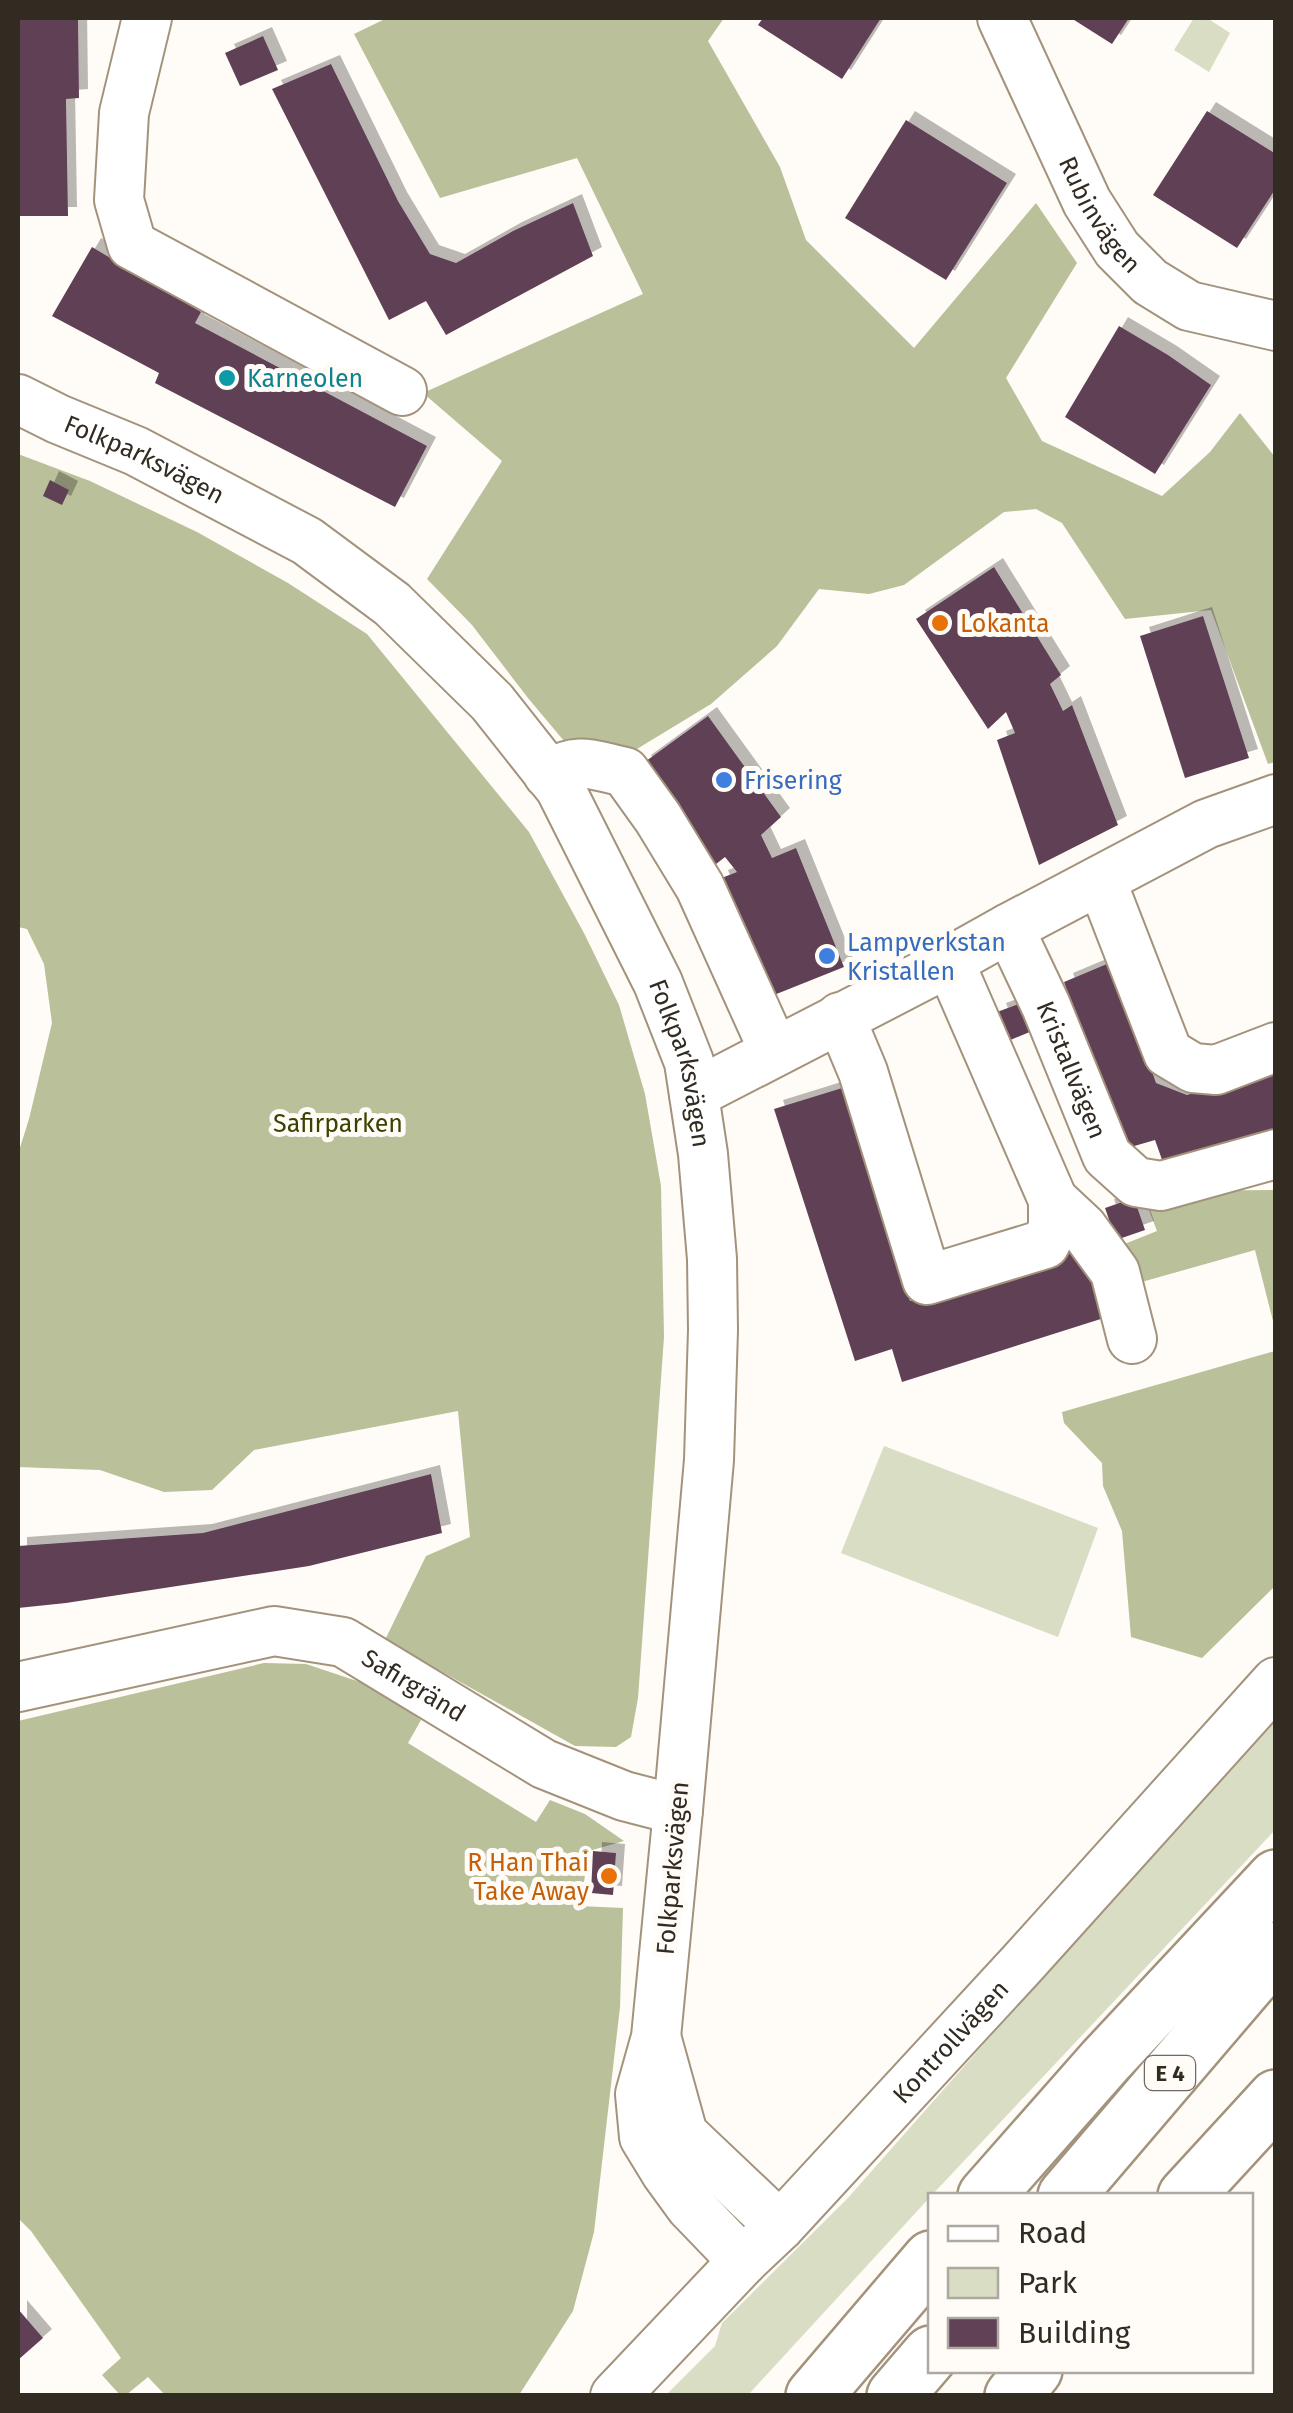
<svg xmlns="http://www.w3.org/2000/svg" width="1293" height="2413" viewBox="0 0 1293 2413" font-family="'Fira Sans',sans-serif">
	<defs>
		<filter id="shadow"><feDropShadow dx="9" dy="-9" stdDeviation="0" flood-color="#0004"/></filter>
	</defs>
	<rect width="100%" height="100%" fill="#fffbf6"/>
	<g fill="#d8ddc3">
		<polygon points="1194,18 1207,18 1230,33 1209,72 1174,50"/>
		<polygon points="884,1446 1098,1528 1058,1637 841,1553"/>
		<polygon points="1275,1714 1275,1830 931,2196 748,2395 665,2396 715,2346 722,2323 847,2199"/>
	</g>
	<g fill="#b9c09a">
		<polygon points="387,18 724,18 708,41 780,167 806,240 914,348 1036,203 1077,263 1006,378 1042,441 1162,496 1210,452 1240,413 1275,457 1275,762 1268,764 1211,610 1125,619 1062,523 1036,509 1004,512 904,585 869,594 819,589 777,646 711,704 622,758 569,747 528,698 472,625 427,579 502,461 423,393 643,294 577,158 440,198 354,34"/>
		<polygon points="18,454 90,481 197,532 288,583 367,634 529,832 585,935 619,1005 645,1094 661,1186 664,1337 638,1698 631,1737 616,1747 575,1746 385,1640 426,1556 470,1537 458,1411 254,1450 212,1490 164,1492 100,1470 18,1467 18,1154 29,1119 52,1023 44,964 27,929 18,927"/>
		<polygon points="1275,1190 1275,1329 1255,1250 1131,1285 1122,1245 1157,1231 1144,1197 1169,1191"/>
		<polygon points="1275,1351 1275,1586 1202,1658 1131,1637 1122,1531 1103,1486 1102,1463 1064,1423 1062,1412"/>
		<polygon points="264,1663 306,1664 375,1687 421,1720 408,1743 536,1822 550,1800 585,1814 624,1841 589,1851 580,1906 623,1908 620,2007 594,2232 573,2311 519,2395 165,2395 148,2377 126,2395 120,2395 102,2375 121,2358 31,2231 18,2218 18,1721"/>
	</g>
	<g fill="#604155" filter="url(#shadow)">
		<polygon points="18,18 78,18 79,98 66,99 68,216 18,216"/>
		<polygon points="763,18 881,18 842,79 758,25"/>
		<polygon points="1071,18 1129,18 1112,44"/>
		<polygon points="263,36 278,70 240,86 225,53"/>
		<polygon points="331,64 398,201 430,254 456,263 513,231 573,203 593,256 446,335 426,301 389,320 272,89"/>
		<polygon points="1207,111 1276,154 1276,188 1237,248 1153,195"/>
		<polygon points="906,120 1007,183 946,280 845,218"/>
		<polygon points="92,247 201,312 195,323 427,446 395,507 155,383 159,373 52,316"/>
		<polygon points="1119,326 1168,355 1211,385 1155,474 1065,417"/>
		<polygon points="50,480 69,490 62,505 43,496"/>
		<polygon points="994,567 1061,675 1050,684 1063,711 1072,705 1118,825 1039,865 997,740 1015,733 1006,712 988,729 916,619"/>
		<polygon points="1203,616 1249,758 1185,778 1140,636"/>
		<polygon points="708,716 781,817 761,835 772,858 796,848 844,967 764,999 719,879 737,872 725,857 711,868 642,764"/>
		<polygon points="1114,961 1156,1083 1187,1095 1276,1067 1276,1131 1165,1168 1155,1140 1124,1149 1064,982"/>
		<polygon points="1027,1001 1037,1029 1008,1041 997,1012"/>
		<polygon points="842,1088 910,1301 1084,1245 1107,1317 902,1382 892,1349 855,1361 774,1109"/>
		<polygon points="1134,1198 1145,1230 1116,1240 1105,1208"/>
		<polygon points="431,1474 442,1533 309,1566 66,1603 18,1608 18,1546 203,1533"/>
		<polygon points="593,1851 616,1853 613,1895 591,1893"/>
		<polygon points="18,2309 43,2338 18,2360"/>
	</g>
	<g fill="none" stroke-linecap="round" stroke-linejoin="round">
		<g stroke="#a3937d" stroke-width="52">
			<g id="minor">
				<polyline points="147,18 124,113 119,200 132,245 402,391"/>
				<path id="s1" d="M 1002,18 L 1087,202 L 1117,249 L 1150,282 L 1189,306 L 1276,326"/>
				<path id="s2" d="M 18,399 L 58,419 L 136,451 L 307,541 L 392,604 L 492,702 L 560,788 L 658,983 L 689,1062 L 703,1154 L 712,1259 L 713,1330 L 709,1460 L 678,1810 L 656,2037 L 640,2094 L 644,2137 L 666,2173 L 690,2206 L 743,2261"/>
				<path d="M 548,774 C 580,756 592,765 625,772 L 658,818 L 700,887 L 774,1051"/>
				<polyline points="1101,880 1168,1053 1193,1068 1216,1070 1276,1047"/>
				<path id="s3" d="M 1009,928 L 1046,1006 L 1107,1156 L 1136,1182 L 1161,1186 L 1276,1154"/>
				<polyline points="840,1017 863,1072 927,1280 1045,1244 1053,1228 1053,1200 949,961"/>
				<polyline points="694,1094 934,970 1009,928 1206,824 1276,799"/>
				<polyline points="1053,1200 1083,1228 1115,1272 1132,1339"/>
				<path id="s4" d="M 18,1687 L 274,1631 L 343,1642 L 544,1764 L 624,1796 L 678,1810"/>
				<polyline points="657,2040 683,2134 780,2226"/>
				<path id="s5" d="M 615,2396 L 743,2261 L 780,2226 L 1021,1965 L 1276,1682"/>
			</g>
		</g>
		<g stroke="#a3937d" stroke-width="60">
			<g id="highway">
				<polyline points="986,2196 1105,2061 1276,1878"/>
				<polyline points="1066,2196 1276,1950"/>
				<polyline points="1186,2196 1276,2098"/>
				<polyline points="814,2396 931,2259"/>
				<polyline points="895,2396 931,2354"/>
				<polyline points="1013,2396 1034,2370"/>
			</g>
		</g>
		<use href="#minor" stroke="#fff" stroke-width="48"/>
		<use href="#highway" stroke="#fff" stroke-width="55"/>
	</g>
	<circle fill="#0f9aa8" stroke="#fffbf6" stroke-width="4" cx="227" cy="378" r="10"/>
	<g fill="#e8710a" stroke="#fffbf6" stroke-width="4">
		<circle cx="940" cy="623" r="10"/>
		<circle cx="609" cy="1876" r="10"/>
	</g>
	<g fill="#3f7fe0" stroke="#fffbf6" stroke-width="4">
		<circle cx="724" cy="780" r="10"/>
		<circle cx="827" cy="956" r="10"/>
	</g>
	<g text-anchor="middle" stroke-width="10" stroke-linejoin="round" paint-order="stroke">
		<rect fill="#fffbf6" stroke="#706962" stroke-width="2.5" x="1145" y="2056" width="50" height="34" rx="8"/>
		<g font-size="22" font-weight="bold" fill="#322b22">
			<text x="1170" y="2081">E 4</text>
		</g>
		<g font-size="25" fill="#322b22" stroke="#fffbf6">
			<text dy="9" stroke="none"><textPath href="#s1" startOffset="220">Rubinvägen</textPath></text>
			<text dy="9" stroke="none"><textPath href="#s2" startOffset="140">Folkparksvägen</textPath></text>
			<text dy="9" stroke="none"><textPath href="#s2" startOffset="980">Folkparksvägen</textPath></text>
			<text dy="9" stroke="none"><textPath href="#s3" startOffset="155">Kristallvägen</textPath></text>
			<text dy="9" stroke="none"><textPath href="#s4" startOffset="415">Safirgränd</textPath></text>
			<text transform="translate(672 1868) rotate(-85)" y="9">Folkparksvägen</text>
			<text dy="9" stroke="none"><textPath href="#s5" startOffset="488">Kontrollvägen</textPath></text>
		</g>
		<g font-size="25" fill="#0d838f" stroke="#fffbf6" text-anchor="start">
			<text x="247" y="387">Karneolen</text>
		</g>
		<g font-size="25" fill="#c56008" stroke="#fffbf6" text-anchor="start">
			<text x="960" y="632">Lokanta</text>
			<text x="589" y="1871" text-anchor="end">R Han Thai<tspan x="589" dy="29">Take Away</tspan></text>
		</g>
		<g font-size="25" fill="#366cbe" stroke="#fffbf6" text-anchor="start">
			<text x="744" y="789">Frisering</text>
			<text x="847" y="951">Lampverkstan<tspan x="847" dy="29">Kristallen</tspan></text>
		</g>
		<g font-size="25" fill="#3b4201" stroke="#fffbf6">
			<text x="338" y="1132">Safirparken</text>
		</g>
	</g>
	<rect width="1293" height="2413" fill="none" stroke="#322b22" stroke-width="40"/>
	<rect x="928" y="2193" width="325" height="180" fill="#fffbf6" stroke="#ada8a1" stroke-width="2.5"/>
	<rect x="948" y="2226" width="50" height="15" fill="#ffffff" stroke="#ada8a1" stroke-width="2.5"/>
	<text x="1018" y="2243" font-size="30" fill="#322b22">Road</text>
	<rect x="948" y="2268" width="50" height="30" fill="#d8ddc3" stroke="#ada8a1" stroke-width="2.5"/>
	<text x="1018" y="2293" font-size="30" fill="#322b22">Park</text>
	<rect x="948" y="2318" width="50" height="30" fill="#604155" stroke="#ada8a1" stroke-width="2.5"/>
	<text x="1018" y="2343" font-size="30" fill="#322b22">Building</text>
</svg>
